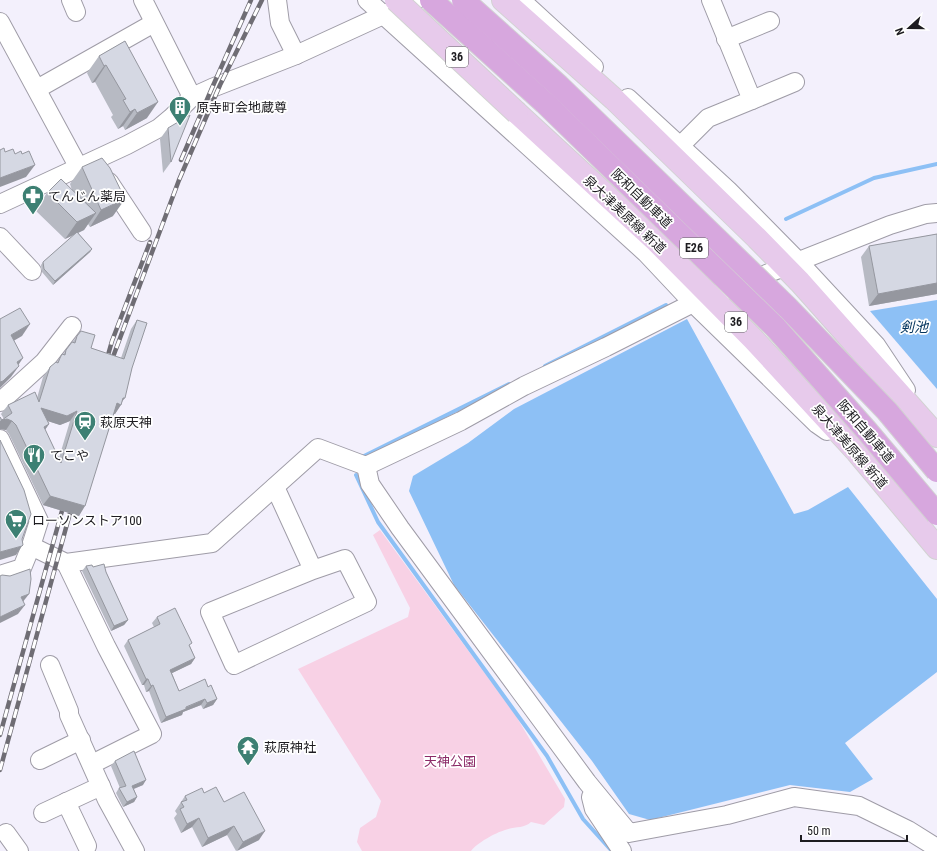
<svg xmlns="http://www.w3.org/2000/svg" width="937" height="851" viewBox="0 0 937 851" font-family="'Roboto Condensed','Noto Sans JP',sans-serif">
	<rect width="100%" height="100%" fill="#f3f0fc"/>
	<path fill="#f8d1e5" d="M 380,530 L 516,716 L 565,799 L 564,807 L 544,825 L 531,822 C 524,829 514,826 505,830 C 495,833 477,843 471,851 L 362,851 L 357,842 L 360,828 L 376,817 L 381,801 L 298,669 L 408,617 L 410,608 L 373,535 Z"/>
	<g fill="#8dc0f5">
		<polygon points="937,300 937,389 870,311"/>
		<polygon points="687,319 794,514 808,510 848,487 937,599 937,672 845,743 873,779 850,792 790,785 650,820 629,814 592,761 454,585 409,491 413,476 468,443 514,409"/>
	</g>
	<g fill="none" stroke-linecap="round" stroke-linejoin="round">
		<g stroke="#8dc0f5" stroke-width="4">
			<polyline points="786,219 874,178 937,164"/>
			<polyline points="545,366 666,305"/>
			<polyline points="362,457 509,384"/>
			<polyline points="356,475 378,522 547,756 583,819 610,849"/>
		</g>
		<g stroke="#9f9ca7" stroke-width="20">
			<g id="minor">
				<polyline points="71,0 76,12"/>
				<polyline points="143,0 192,97"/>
				<polyline points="277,0 280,23 296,55"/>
				<polyline points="367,0 646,253 693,303 817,424 827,431"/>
				<polyline points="521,0 594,67"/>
				<polyline points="0,22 79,168"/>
				<polyline points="726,39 770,21"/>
				<polyline points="37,89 154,23"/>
				<polyline points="628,98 728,190 798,261 876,345 906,390"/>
				<polyline points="752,100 795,82"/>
				<polyline points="680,146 708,118 752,100 711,0"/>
				<polyline points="109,182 142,232"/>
				<polyline points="0,204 127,145 159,128 171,118 192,97 212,88 296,55 416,0"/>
				<polyline points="0,237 32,271"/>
				<polyline points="0,402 44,362 72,326"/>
				<polyline points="0,439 39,521 31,546 22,568 0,575"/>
				<polyline points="366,466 370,484 400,528 587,782 629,833 727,815 794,797 859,806 908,830 937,848"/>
				<polyline points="275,487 313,570 345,559 367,602 234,665 210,612 313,570"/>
				<polyline points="31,546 66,563 212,543 318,448 366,466 461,421 524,386 606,347 693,303 890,225 926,214 937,213"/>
				<polyline points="66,563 106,646 152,734 92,764"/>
				<polyline points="50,665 69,711 69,715 107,800 135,851"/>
				<polyline points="40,760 81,740"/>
				<polyline points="591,797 594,809 622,851"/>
				<polyline points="66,802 87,846"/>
				<polyline points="43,813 101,786"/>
				<polyline points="6,833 19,851"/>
			</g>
		</g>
		<g stroke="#d2d2d2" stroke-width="24">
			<g id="major">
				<polyline points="503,0 614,99 757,238 800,282 937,436"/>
				<polyline points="517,113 657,242 754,340 857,452 937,548"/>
			</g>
		</g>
		<use href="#minor" stroke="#fff" stroke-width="18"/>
		<use href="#major" stroke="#e7caeb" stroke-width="22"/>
		<g stroke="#6f6d74" stroke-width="4.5">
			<g id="rail">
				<polyline points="181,160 212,88 251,0"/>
				<polyline points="106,362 112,341 150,242"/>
				<polyline points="110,365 179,180 220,85 262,0"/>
				<polyline points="0,735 65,500"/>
				<polyline points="0,770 73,502"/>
			</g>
		</g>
		<use href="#rail" stroke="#fff" stroke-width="3" stroke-dasharray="9" stroke-linecap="butt"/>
		<g stroke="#d2d2d2" stroke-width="24" stroke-linecap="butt">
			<polyline id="major-bridge" points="396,0 517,113"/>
		</g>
		<g stroke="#d2d2d2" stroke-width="24" stroke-linecap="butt">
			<g id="highway-bridge">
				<polyline points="431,0 545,103 776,328 867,431 937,514"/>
				<polyline points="463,0 559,86 788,308 887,411 937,471"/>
			</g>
		</g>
		<use href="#major-bridge" stroke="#e7caeb" stroke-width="22"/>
		<use href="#highway-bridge" stroke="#d7a7de" stroke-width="22"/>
	</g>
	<g fill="#b7bac3" fill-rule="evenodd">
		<polygon points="125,41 147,118 125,130 123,126 118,129 111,117 113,115 95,82 92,83 87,73 99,56"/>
		<polygon points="168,128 171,162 163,173 160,139"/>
		<polygon points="82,167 113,216 90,227 88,224 84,230 78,233 92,249 90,252 53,285 42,272 41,265 43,262 74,235 65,239 35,210 47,193 72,190 70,184"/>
		<polygon points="937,234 937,294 869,306 861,257 869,246"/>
		<path d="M 137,320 L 132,368 L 122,402 L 115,414 L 114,414 L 79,516 L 43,505 L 9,434 L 6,430 L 0,429 L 2,420 L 4,419 L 1,414 L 8,405 L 37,398 L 43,377 L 50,367 L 57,362 L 81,331 L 91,348 L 121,358 L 131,329 ZM 48,421 L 60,425 L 70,421 L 59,458 L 45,430 L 49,424 Z"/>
		<polygon points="86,566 93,567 106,572 128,620 124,625 111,631 82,571"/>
		<polygon points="157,617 190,646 195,658 191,664 172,673 179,691 208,687 217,699 213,705 203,709 201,705 183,712 182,715 161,723 149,691 146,692 144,685 142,685 124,646 128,640 154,627 152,623"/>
		<polygon points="115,761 143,785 134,789 137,797 134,802 123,807 116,793 119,788 120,788 111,766"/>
		<polygon points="204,793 224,802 259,840 236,851 227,835 202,847 192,827 181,833 174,818 177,814 175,811 185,796"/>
	</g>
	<g fill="#95979f">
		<polygon points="106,65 95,82 92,83 104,66"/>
		<polygon points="158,102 147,118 125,130 137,113"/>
		<polygon points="135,109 123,126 118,129 130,112"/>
		<polygon points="35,165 26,177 0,187 0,178"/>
		<polygon points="125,199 113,216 90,227 101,210"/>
		<polygon points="96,213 84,230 65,239 77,222"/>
		<polygon points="92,249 90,252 53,285 55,281"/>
		<polygon points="937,283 937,294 869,306 878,294"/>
		<polygon points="30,324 22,336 3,347 11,335"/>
		<polygon points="23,358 15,370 17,362"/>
		<polygon points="19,366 11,377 0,388 0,382"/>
		<polygon points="123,398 125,398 120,404 121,405 115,414 111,413 117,403"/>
		<polygon points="41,408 77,411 70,421 60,425 35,417"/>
		<polygon points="7,419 12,421 6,430 0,429 0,422 2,420"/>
		<polygon points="49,424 42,434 44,427"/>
		<polygon points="50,496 85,506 79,516 43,505"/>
		<polygon points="22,546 16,555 0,560 0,552"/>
		<polygon points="29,594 22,603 21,597"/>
		<polygon points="25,605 18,614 0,623 0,617"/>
		<polygon points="128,620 124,625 111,631 114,626"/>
		<polygon points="195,658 191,664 166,676 170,670"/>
		<polygon points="146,679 148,679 144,685 142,685"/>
		<polygon points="153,685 149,691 146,692 151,686"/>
		<polygon points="205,699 201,705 183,712 182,715 161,723 166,717"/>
		<polygon points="217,699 213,705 203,709 207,703"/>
		<polygon points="146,780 143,785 128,791 132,786"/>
		<polygon points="137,797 134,802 123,807 127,802"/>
		<polygon points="199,818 192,827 181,833 187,824"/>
		<polygon points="234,826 227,835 202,847 208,838"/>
		<polygon points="265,831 259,840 237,851 243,842"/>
	</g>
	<g fill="#d5d8e3" stroke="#95979f" fill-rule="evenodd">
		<polygon points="125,41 158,102 137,113 135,109 130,112 123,100 126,99 106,65 104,66 99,56"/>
		<polygon points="190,115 171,162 168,128"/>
		<polygon points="4,148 5,152 13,149 15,154 21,151 22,154 29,151 35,165 0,178 0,150"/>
		<polygon points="102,158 110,168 125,199 101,210 82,167"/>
		<polygon points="61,179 96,213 77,222 56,201 47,193"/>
		<polygon points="77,232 92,249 55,281 44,269 43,262"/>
		<polygon points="937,234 937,283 878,294 869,246"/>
		<polygon points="20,308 30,324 11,335 23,358 17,362 19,366 3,381 0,382 0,319"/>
		<path d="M 137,320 L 147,323 L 132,368 L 125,398 L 123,398 L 121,405 L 117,403 L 85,506 L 50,496 L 16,425 L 12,421 L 7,419 L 2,420 L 0,422 L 0,417 L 2,420 L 12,413 L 8,405 L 35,392 L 39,402 L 50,367 L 56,362 L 58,363 L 60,358 L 62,354 L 65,355 L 66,350 L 72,342 L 75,343 L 77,336 L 81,331 L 95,335 L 91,348 L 124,359 ZM 41,408 L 67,416 L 77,411 L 61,463 L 44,427 L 49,424 Z"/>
		<polygon points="0,440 24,490 31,514 22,539 23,545 22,546 0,552"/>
		<polygon points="104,564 106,572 128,620 114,626 86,566 92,565 93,567"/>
		<polygon points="30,569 31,579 29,594 21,597 25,605 0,617 0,576 2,575 10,576"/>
		<polygon points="175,608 192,643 189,645 195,658 170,670 179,691 205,679 208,687 211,685 217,699 207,703 205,699 186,707 186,709 166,717 153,685 151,686 148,679 146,679 128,640 160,624 157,617"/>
		<polygon points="134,751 146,780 132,786 137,797 127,802 119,788 126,786 115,761"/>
		<polygon points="216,787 224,802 244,792 265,831 243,842 234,826 208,838 199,818 187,824 180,809 184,807 181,802 187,800 185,796 202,788 204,793"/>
	</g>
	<defs>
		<g id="building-pin" transform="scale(1.15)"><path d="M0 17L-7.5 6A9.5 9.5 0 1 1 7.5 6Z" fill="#3d8073" stroke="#fff"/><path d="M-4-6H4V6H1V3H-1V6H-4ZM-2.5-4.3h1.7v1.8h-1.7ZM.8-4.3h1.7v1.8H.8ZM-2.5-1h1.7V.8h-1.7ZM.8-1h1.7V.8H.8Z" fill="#fff"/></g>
		<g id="pharmacy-pin" transform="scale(1.15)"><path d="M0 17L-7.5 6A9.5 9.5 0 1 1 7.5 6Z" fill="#3d8073" stroke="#fff"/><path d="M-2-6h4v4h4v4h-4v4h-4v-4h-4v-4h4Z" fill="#fff"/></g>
		<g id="station-pin" transform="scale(1.15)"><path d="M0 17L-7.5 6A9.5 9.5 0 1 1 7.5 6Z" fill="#3d8073" stroke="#fff"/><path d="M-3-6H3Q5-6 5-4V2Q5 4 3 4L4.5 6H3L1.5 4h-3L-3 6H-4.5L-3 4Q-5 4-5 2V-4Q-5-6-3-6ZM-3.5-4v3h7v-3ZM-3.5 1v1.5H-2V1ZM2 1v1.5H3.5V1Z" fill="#fff"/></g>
		<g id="restaurant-pin" transform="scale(1.15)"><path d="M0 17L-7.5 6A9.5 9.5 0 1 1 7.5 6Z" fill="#3d8073" stroke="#fff"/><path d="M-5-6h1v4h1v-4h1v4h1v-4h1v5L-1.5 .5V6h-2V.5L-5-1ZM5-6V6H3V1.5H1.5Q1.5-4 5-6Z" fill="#fff"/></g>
		<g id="supermarket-pin" transform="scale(1.15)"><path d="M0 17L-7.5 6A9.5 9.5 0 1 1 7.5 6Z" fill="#3d8073" stroke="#fff"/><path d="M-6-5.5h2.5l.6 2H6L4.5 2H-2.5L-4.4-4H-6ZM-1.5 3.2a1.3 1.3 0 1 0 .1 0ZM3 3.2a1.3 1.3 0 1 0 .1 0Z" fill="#fff"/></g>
		<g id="temple-pin" transform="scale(1.15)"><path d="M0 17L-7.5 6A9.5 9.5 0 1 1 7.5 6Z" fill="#3d8073" stroke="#fff"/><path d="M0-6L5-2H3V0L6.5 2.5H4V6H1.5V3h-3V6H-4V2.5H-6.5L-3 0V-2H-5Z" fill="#fff"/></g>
	</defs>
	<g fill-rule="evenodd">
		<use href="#building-pin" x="180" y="107"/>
		<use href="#pharmacy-pin" x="33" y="196"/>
		<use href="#station-pin" x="85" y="422"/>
		<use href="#restaurant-pin" x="34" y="455"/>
		<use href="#supermarket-pin" x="16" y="520"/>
		<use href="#temple-pin" x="248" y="747"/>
	</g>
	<g text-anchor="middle" stroke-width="3.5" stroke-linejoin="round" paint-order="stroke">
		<g fill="#fff" stroke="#616063" stroke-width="1">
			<rect x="446" y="47" width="22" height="20" rx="3"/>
			<rect x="680" y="238" width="28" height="20" rx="3"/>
			<rect x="725" y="312" width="22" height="20" rx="3"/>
		</g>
		<g font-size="12" font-weight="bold" fill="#1d1c20">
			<text x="457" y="61">36</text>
			<text x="694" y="252">E26</text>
			<text x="736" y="326">36</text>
		</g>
		<g font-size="13" fill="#1d1c20" stroke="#fff" text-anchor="start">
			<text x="196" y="112">原寺町会地蔵尊</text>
			<text x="48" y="201">てんじん薬局</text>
			<text x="100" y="427">萩原天神</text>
			<text x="50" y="460">てこや</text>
			<text x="32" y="525">ローソンストア100</text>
			<text x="264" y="752">萩原神社</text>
		</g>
		<g font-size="13" fill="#1d1c20" stroke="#fff">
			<text transform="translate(642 198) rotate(44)" y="5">阪和自動車道</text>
			<text transform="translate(625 214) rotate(43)" y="5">泉大津美原線 新道</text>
			<text transform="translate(866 431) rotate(49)" y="5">阪和自動車道</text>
			<text transform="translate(850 446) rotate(49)" y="5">泉大津美原線 新道</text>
		</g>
		<g font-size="13" fill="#8b2a67" stroke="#fff">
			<text x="450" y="766">天神公園</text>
		</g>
		<g font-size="14" font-style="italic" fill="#03345d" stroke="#fff">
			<text x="914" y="332">剣池</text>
		</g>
	</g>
	<g transform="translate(909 28) rotate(249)" stroke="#ffffff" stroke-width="3" paint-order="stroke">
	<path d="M0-3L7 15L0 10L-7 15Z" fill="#1d1c20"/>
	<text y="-6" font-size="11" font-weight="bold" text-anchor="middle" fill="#1d1c20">N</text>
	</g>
	<path d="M801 835v6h106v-6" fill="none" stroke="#1d1c20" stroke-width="2"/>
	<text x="807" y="835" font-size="12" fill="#1d1c20" stroke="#ffffff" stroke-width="3" paint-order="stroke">50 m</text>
</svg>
